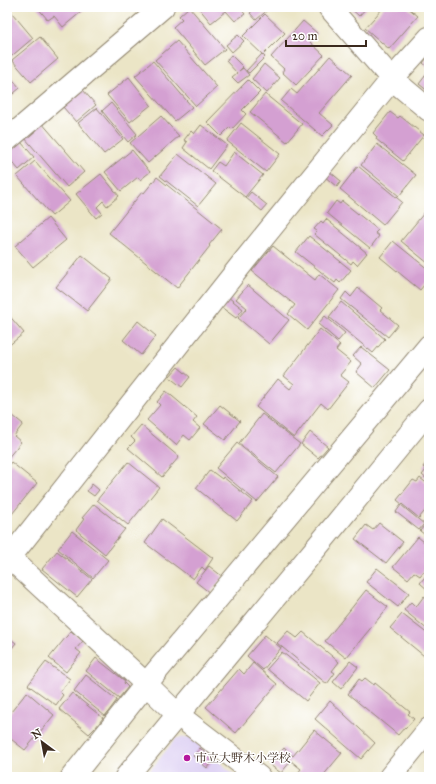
<svg xmlns="http://www.w3.org/2000/svg" width="436" height="784" viewBox="0 0 436 784" font-family="'IM FELL Great Primer','Noto Serif JP',serif">
	<rect width="100%" height="100%" fill="#fff"/>
	<filter id="ink" filterUnits="userSpaceOnUse"><feTurbulence type="fractalNoise" baseFrequency=".025" numOctaves="2"/><feDisplacementMap in="SourceGraphic" scale="8" xChannelSelector="R" yChannelSelector="G"/><feConvolveMatrix kernelMatrix="1 2 1 2 8 2 1 2 1" color-interpolation-filters="sRGB"/></filter>
	<filter id="wash" filterUnits="userSpaceOnUse"><feTurbulence type="fractalNoise" baseFrequency=".012" numOctaves="4" result="noise"/><feDisplacementMap in="SourceGraphic" scale="16" xChannelSelector="R" yChannelSelector="G"/><feGaussianBlur stdDeviation="0.9" result="paint"/><feColorMatrix in="noise" values="0 0 0 0 0 0 0 0 0 0 0 0 0 0 0 0 0 1.4 0 .05"/><feComposite in="paint" operator="in"/></filter>
	<g filter="url(#wash)">
		<rect width="100%" height="100%" fill="#ebe5c6"/>
		<polygon fill="#e0d4f4" points="190,737 237,777 145,777 176,738"/>
		<g id="blocks">
			<g fill="#d4a0d2">
				<polygon points="7,7 33,38 7,60"/>
				<polygon points="37,7 87,7 63,27 54,16 48,20"/>
				<polygon points="189,7 225,49 205,65 173,27 182,19 179,16"/>
				<polygon points="198,7 239,7 245,14 235,21 226,11 211,23"/>
				<polygon points="257,7 271,7 256,20 250,13"/>
				<polygon points="349,7 367,7 359,16"/>
				<polygon points="384,7 407,7 418,16 389,49 365,28"/>
				<polygon points="265,14 285,33 263,55 243,36"/>
				<polygon points="303,21 317,33 310,42 324,55 296,85 282,72 284,69 271,57"/>
				<polygon points="238,35 244,41 232,52 226,45"/>
				<polygon points="40,37 58,59 31,82 12,60"/>
				<polygon points="177,41 217,87 196,106 155,60"/>
				<polygon points="262,54 265,57 249,73 246,71"/>
				<polygon points="231,55 243,67 239,71 243,68 249,75 238,83 232,77 237,73 226,61"/>
				<polygon points="429,55 429,68 423,63"/>
				<polygon points="330,56 352,75 319,113 333,125 322,136 281,101 291,89 297,94"/>
				<polygon points="153,61 192,107 175,121 135,76"/>
				<polygon points="264,64 280,78 267,93 252,79"/>
				<polygon points="429,71 429,92 419,84"/>
				<polygon points="7,73 20,88 7,99"/>
				<polygon points="129,77 151,105 130,122 107,95"/>
				<polygon points="248,80 260,92 242,110 246,114 232,129 230,127 221,136 207,122"/>
				<polygon points="83,90 96,105 76,122 63,107"/>
				<polygon points="265,94 302,124 287,142 250,112"/>
				<polygon points="111,103 137,134 128,142 102,111"/>
				<polygon points="97,108 123,139 104,154 78,123"/>
				<polygon points="390,112 398,118 400,116 424,135 403,161 376,139 377,137 373,133"/>
				<polygon points="161,116 179,136 148,163 130,143"/>
				<polygon points="41,122 84,172 67,187 24,137"/>
				<polygon points="241,123 280,154 266,172 227,141"/>
				<polygon points="201,125 227,145 209,169 183,148 187,142 184,140 191,131 194,134"/>
				<polygon points="21,142 34,157 19,170 7,156 7,154"/>
				<polygon points="377,144 416,175 399,196 361,165"/>
				<polygon points="132,150 150,172 140,180 138,177 121,191 105,172"/>
				<polygon points="234,152 263,175 245,197 211,171 218,162 224,166"/>
				<polygon points="178,154 216,184 198,206 160,176"/>
				<polygon points="35,161 70,201 52,216 17,176"/>
				<polygon points="358,166 402,202 383,225 340,189"/>
				<polygon points="329,171 341,181 337,187 324,176"/>
				<polygon points="101,174 119,196 107,206 103,201 97,207 102,213 96,218 76,194"/>
				<polygon points="157,177 222,229 209,245 210,246 177,288 109,233 142,192 144,193"/>
				<polygon points="251,192 267,205 262,211 246,198"/>
				<polygon points="336,201 340,204 342,201 378,230 375,233 379,236 370,248 327,213"/>
				<polygon points="429,207 429,264 401,241"/>
				<polygon points="48,218 66,240 33,267 15,246"/>
				<polygon points="326,219 367,253 357,265 353,261 351,264 314,234 317,231 314,229 321,221 323,223"/>
				<polygon points="309,236 351,270 340,283 337,280 335,283 296,252"/>
				<polygon points="393,241 429,270 429,279 420,290 380,257"/>
				<polygon points="273,246 315,280 319,274 339,290 307,330 288,314 295,305 252,271"/>
				<polygon points="82,255 112,279 87,311 56,287"/>
				<polygon points="248,285 289,320 269,344 238,318 247,308 236,299"/>
				<polygon points="358,288 382,308 380,310 398,325 388,337 341,299 346,292 351,297"/>
				<polygon points="228,297 243,309 236,318 221,307"/>
				<polygon points="341,302 385,339 373,353 329,317"/>
				<polygon points="7,313 24,333 7,347"/>
				<polygon points="325,316 345,333 338,341 318,324"/>
				<polygon points="138,321 156,336 141,355 123,340"/>
				<polygon points="320,329 340,345 336,350 351,362 340,375 349,382 328,409 321,403 294,438 256,407 278,379 290,389 294,384 284,376"/>
				<polygon points="361,347 390,370 375,388 356,372 362,364 353,356"/>
				<polygon points="178,367 190,377 182,387 169,377"/>
				<polygon points="166,391 197,417 193,422 200,428 190,440 184,435 176,445 147,420 160,405 157,402"/>
				<polygon points="220,405 240,421 225,440 204,424"/>
				<polygon points="7,411 23,424 14,436 21,442 7,459"/>
				<polygon points="262,414 300,444 276,473 239,443"/>
				<polygon points="141,425 179,457 162,477 128,448 135,441 131,437"/>
				<polygon points="310,432 328,447 318,458 301,444"/>
				<polygon points="237,443 278,477 257,502 216,468"/>
				<polygon points="429,459 429,481 422,475 426,470 423,467"/>
				<polygon points="11,462 37,483 12,514 7,510 7,467"/>
				<polygon points="128,462 159,487 128,525 97,500"/>
				<polygon points="210,470 222,479 223,477 253,501 237,521 196,488"/>
				<polygon points="420,478 429,485 429,506 419,518 397,500 413,480 417,482"/>
				<polygon points="92,484 99,490 94,496 87,491"/>
				<polygon points="94,504 125,529 105,554 76,530 84,519 82,518"/>
				<polygon points="401,505 424,524 419,530 396,512"/>
				<polygon points="162,519 213,558 205,570 202,567 193,579 145,543"/>
				<polygon points="429,520 429,538 420,531"/>
				<polygon points="379,523 403,542 386,563 355,539 366,525 373,530"/>
				<polygon points="72,531 108,560 93,578 58,549"/>
				<polygon points="418,537 429,546 429,565 420,576 414,572 408,579 393,567"/>
				<polygon points="57,551 92,579 77,597 42,569"/>
				<polygon points="209,566 223,577 210,593 196,582"/>
				<polygon points="377,568 409,593 398,607 366,582"/>
				<polygon points="429,572 429,591 420,583"/>
				<polygon points="366,590 388,607 346,658 325,641"/>
				<polygon points="424,596 429,600 429,631 404,610 411,602 416,607"/>
				<polygon points="402,614 429,635 429,660 390,628"/>
				<polygon points="71,631 83,641 76,649 81,653 66,672 49,658"/>
				<polygon points="288,631 297,638 303,632 339,662 332,671 335,673 327,684 277,643"/>
				<polygon points="265,635 281,648 263,670 247,656"/>
				<polygon points="7,636 16,643 7,654"/>
				<polygon points="282,652 320,683 306,701 267,669"/>
				<polygon points="96,658 125,681 124,683 128,687 119,698 86,671"/>
				<polygon points="350,661 358,667 341,689 333,682"/>
				<polygon points="46,662 70,679 60,692 63,695 56,705 28,685"/>
				<polygon points="253,663 277,684 236,733 206,707 239,669 244,674"/>
				<polygon points="86,675 117,700 105,716 74,691"/>
				<polygon points="365,678 374,685 375,683 410,712 408,714 414,719 406,728 405,727 398,735 348,694 359,679 362,681"/>
				<polygon points="27,692 54,715 25,750 7,736 7,717"/>
				<polygon points="72,693 103,718 96,727 89,734 59,709"/>
				<polygon points="330,701 375,743 361,759 315,719"/>
				<polygon points="314,730 342,753 322,777 301,777 297,774 301,769 291,761 281,773 270,765 284,748 293,756"/>
				<polygon points="200,748 213,759 207,768 193,756"/>
			</g>
		</g>
	</g>
	<g filter="url(#ink)">
		<use href="#blocks" fill-opacity="0" stroke="#938872" stroke-width="1"/>
		<g fill="none" stroke-linecap="round" stroke-linejoin="round">
			<g stroke="#938872" stroke-width="24">
				<g id="street">
					<polyline points="329,7 392,79 429,110"/>
					<polyline points="7,140 163,7"/>
					<polyline points="7,553 10,558 146,684 178,715 259,777"/>
					<polyline points="7,561 245,260 392,79 429,38"/>
					<polyline points="72,777 146,684 429,346"/>
					<polyline points="126,777 336,524 429,410"/>
					<polyline points="390,777 429,729"/>
				</g>
			</g>
			<use href="#street" stroke="#fff" stroke-width="22"/>
		</g>
	</g>
	<circle fill="#b5179e" stroke="#fff" stroke-width="1.5" cx="187" cy="758" r="4"/>
	<g text-anchor="middle" stroke-width="3" stroke-linejoin="round" paint-order="stroke">
		<g font-size="12" fill="#3b2a1e" stroke="#fff" text-anchor="start">
			<text x="195" y="762">市立大野木小学校</text>
		</g>
	</g>
	<rect width="436" height="784" fill="none" stroke="#fff" stroke-width="24"/>
	<g transform="translate(42 742) rotate(328)" stroke="#ffffff" stroke-width="3" paint-order="stroke">
	<path d="M0-3L7 15L0 10L-7 15Z" fill="#3b2a1e"/>
	<text y="-6" font-size="11" font-weight="bold" text-anchor="middle" fill="#3b2a1e">N</text>
	</g>
	<path d="M286 40v6h80v-6" fill="none" stroke="#3b2a1e" stroke-width="2"/>
	<text x="292" y="40" font-size="12" fill="#3b2a1e" stroke="#ffffff" stroke-width="3" paint-order="stroke">20 m</text>
</svg>
